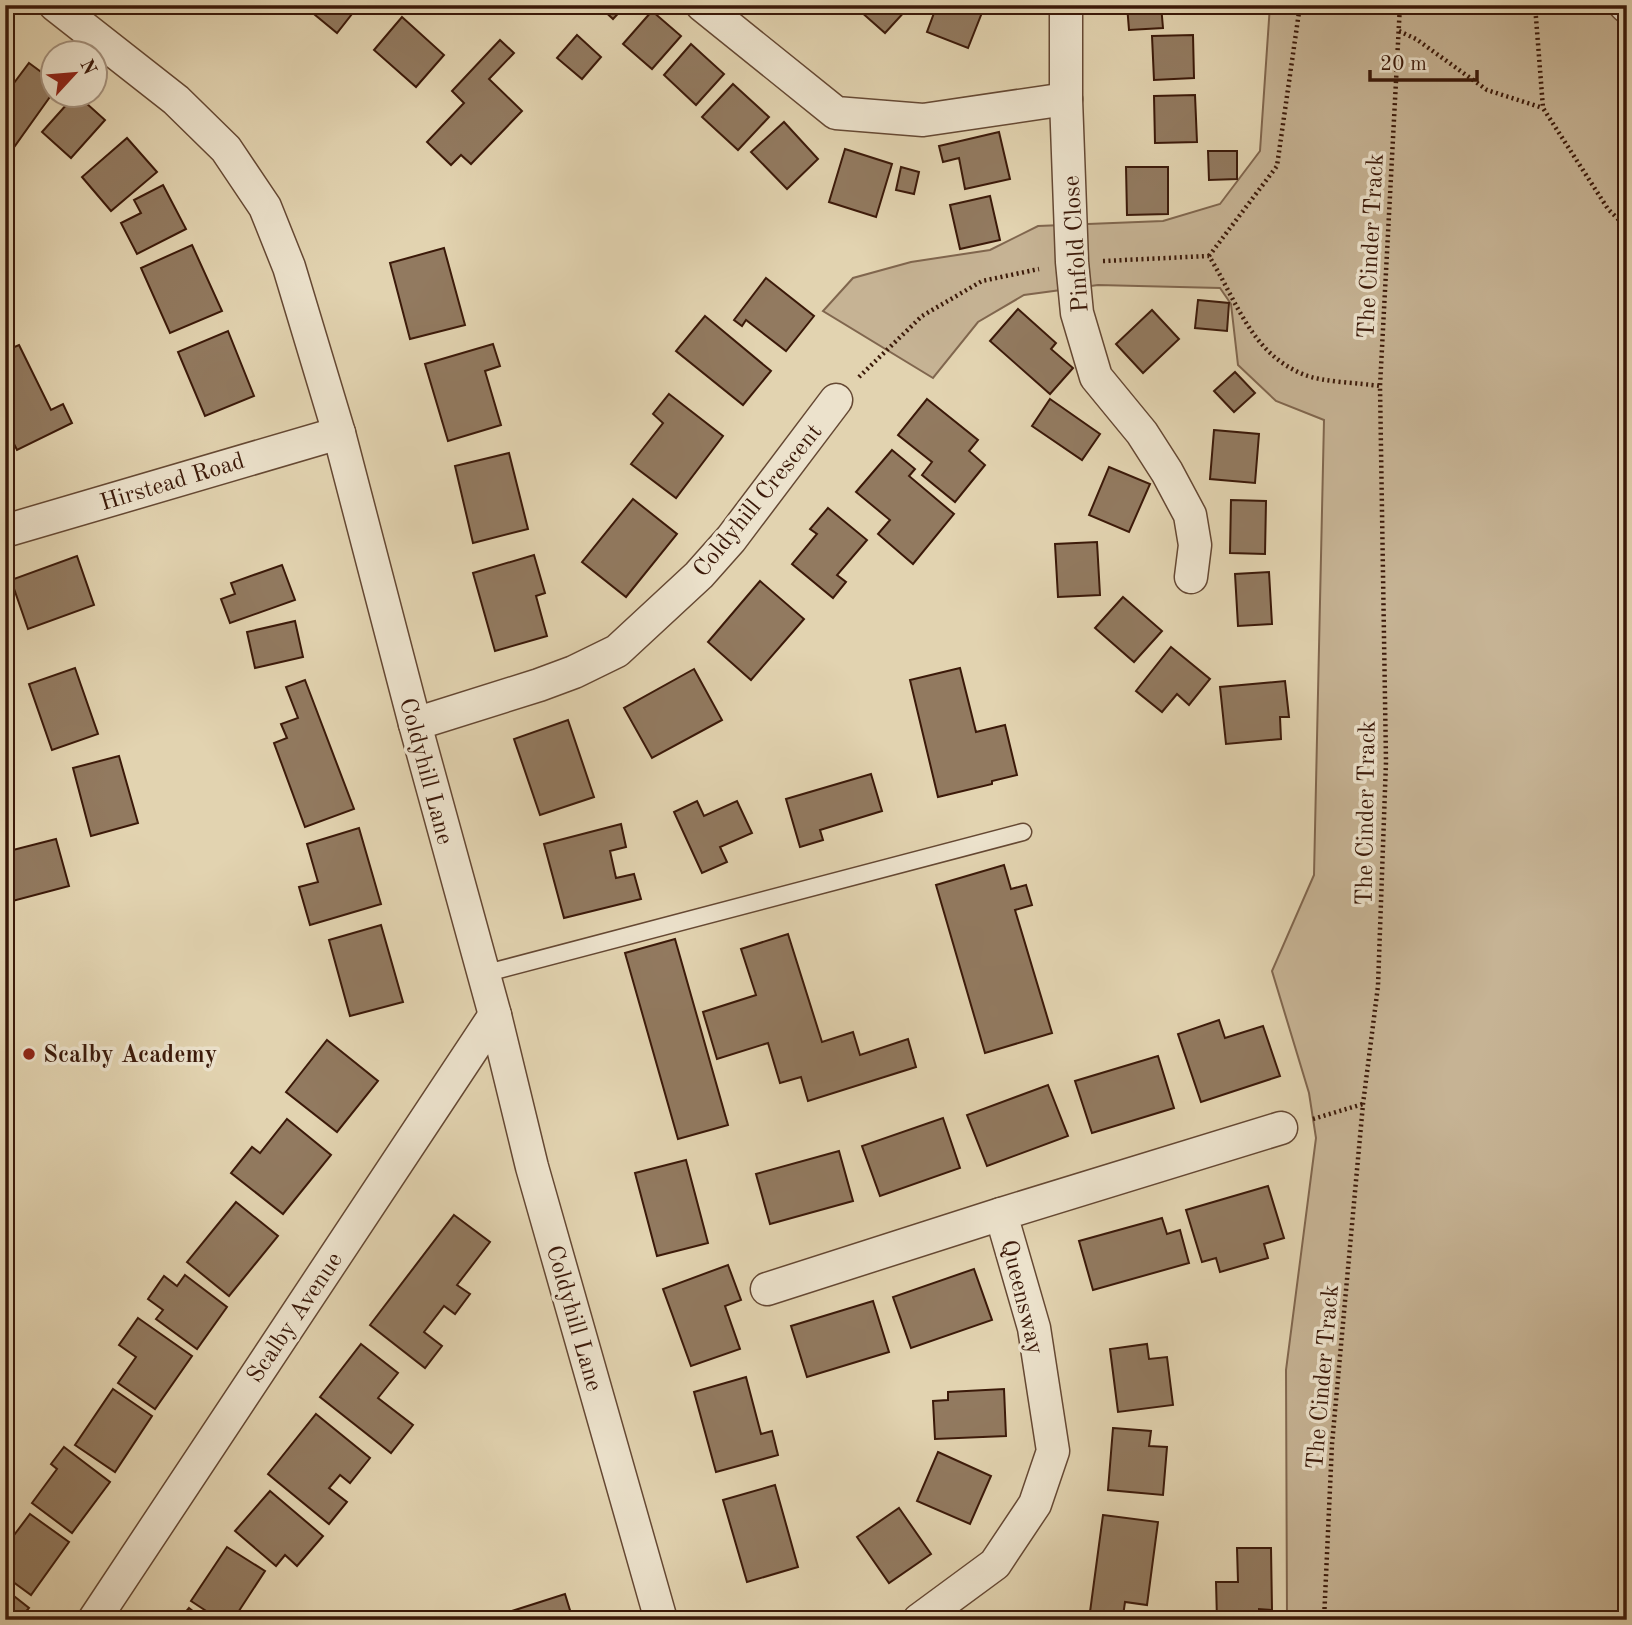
<svg xmlns="http://www.w3.org/2000/svg" width="1632" height="1625" viewBox="0 0 1632 1625" font-family="'Old Standard TT',serif">
	<rect width="100%" height="100%" fill="#e2d3b0"/>
	<filter id="stains"><feTurbulence type="fractalNoise" baseFrequency=".00286" numOctaves="4"/><feColorMatrix values="0 0 0 0 .2 0 0 0 0 .09 0 0 0 0 .02 0 0 0 .5 -.17"/></filter>
	<radialGradient id="worn" r=".72"><stop offset=".6" stop-color="#630" stop-opacity="0"/><stop offset="1" stop-color="#630" stop-opacity=".3"/></radialGradient>
	<polygon fill="#c6b394" stroke="#80664e" stroke-width="2" points="1270,5 1610,5 1627,19 1627,1620 1287,1620 1286,1370 1316,1138 1309,1093 1272,971 1314,875 1324,420 1276,401 1238,365 1231,304 1220,288 1098,285 1024,295 978,322 933,378 823,311 853,278 911,262 990,250 1038,226 1163,221 1220,204 1260,151"/>
	<g fill="#927a60" stroke="#3b1909" stroke-width="2">
		<polygon points="303,5 359,5 337,33"/>
		<polygon points="598,5 626,5 613,19"/>
		<polygon points="866,5 903,5 907,9 885,33 860,11"/>
		<polygon points="937,5 985,5 968,48 927,32"/>
		<polygon points="1127,5 1161,5 1163,28 1129,30"/>
		<polygon points="652,11 681,36 652,69 623,44"/>
		<polygon points="402,17 444,55 416,87 374,50"/>
		<polygon points="577,35 601,57 582,79 557,58"/>
		<polygon points="1193,35 1194,78 1154,80 1152,36"/>
		<polygon points="500,40 514,53 489,79 522,111 471,164 461,155 451,165 427,142 464,103 452,91"/>
		<polygon points="691,44 724,74 696,105 664,75"/>
		<polygon points="29,63 52,80 52,94 12,150 5,145 5,95"/>
		<polygon points="733,84 769,117 738,150 702,117"/>
		<polygon points="76,94 105,120 71,158 42,132"/>
		<polygon points="1195,95 1197,142 1155,143 1154,96"/>
		<polygon points="784,122 818,159 787,189 751,152"/>
		<polygon points="999,132 1010,179 965,189 959,158 943,162 939,146"/>
		<polygon points="127,138 157,172 111,211 82,177"/>
		<polygon points="845,149 892,164 876,217 829,202"/>
		<polygon points="1208,151 1237,151 1237,179 1209,180"/>
		<polygon points="901,167 919,172 914,194 896,190"/>
		<polygon points="1126,167 1168,167 1168,214 1127,215"/>
		<polygon points="163,185 186,229 137,254 121,223 141,213 134,200"/>
		<polygon points="990,196 1000,240 960,249 950,205"/>
		<polygon points="192,245 222,311 170,333 141,268"/>
		<polygon points="444,248 465,325 410,339 390,263"/>
		<polygon points="766,278 814,316 786,351 746,320 742,326 734,320"/>
		<polygon points="1198,300 1229,303 1227,331 1195,328"/>
		<polygon points="1018,309 1056,343 1051,349 1073,368 1050,394 990,341"/>
		<polygon points="1152,310 1179,339 1143,373 1116,344"/>
		<polygon points="705,316 771,371 743,405 676,351"/>
		<polygon points="228,331 254,396 205,416 178,352"/>
		<polygon points="493,344 500,366 485,371 501,425 448,441 425,364"/>
		<polygon points="19,345 51,410 63,404 72,423 17,450 5,426 5,351"/>
		<polygon points="1235,372 1255,393 1234,412 1214,391"/>
		<polygon points="669,394 723,436 676,498 631,464 663,423 653,414"/>
		<polygon points="927,399 978,440 969,451 985,465 955,502 922,475 932,462 898,435"/>
		<polygon points="1050,399 1100,434 1082,460 1032,426"/>
		<polygon points="1214,430 1259,434 1255,483 1210,479"/>
		<polygon points="892,450 915,469 909,476 954,514 913,564 878,534 890,520 856,492"/>
		<polygon points="509,453 528,529 473,543 455,466"/>
		<polygon points="1109,467 1150,484 1129,532 1089,515"/>
		<polygon points="633,499 677,534 626,597 582,562"/>
		<polygon points="1231,500 1266,501 1265,554 1230,553"/>
		<polygon points="828,508 867,540 837,575 846,582 833,598 792,564 817,534 810,529"/>
		<polygon points="1097,542 1100,595 1058,597 1055,544"/>
		<polygon points="534,555 545,593 536,596 547,636 495,651 473,573"/>
		<polygon points="77,556 94,605 28,629 11,580"/>
		<polygon points="282,565 295,600 230,623 221,599 235,594 231,583"/>
		<polygon points="1269,572 1272,624 1238,626 1235,574"/>
		<polygon points="760,581 804,619 751,680 708,642"/>
		<polygon points="1123,597 1162,631 1134,662 1095,628"/>
		<polygon points="295,621 303,657 255,668 247,632"/>
		<polygon points="1171,647 1210,679 1189,705 1177,694 1162,712 1136,691"/>
		<polygon points="75,668 98,734 52,750 29,684"/>
		<polygon points="960,668 976,732 1005,725 1017,775 992,781 992,784 938,797 910,680"/>
		<polygon points="694,669 722,720 652,758 624,708"/>
		<polygon points="305,680 354,809 305,827 274,743 287,738 281,724 298,718 286,687"/>
		<polygon points="1285,681 1289,717 1280,717 1281,739 1226,744 1220,687"/>
		<polygon points="568,720 594,797 540,815 514,739"/>
		<polygon points="119,756 138,823 91,836 73,768"/>
		<polygon points="871,774 882,811 820,830 823,840 800,847 786,799"/>
		<polygon points="697,801 704,816 737,801 752,833 720,847 727,862 702,873 674,812"/>
		<polygon points="621,824 626,847 610,851 616,878 634,874 641,899 564,918 544,844"/>
		<polygon points="359,828 381,904 310,925 299,887 318,882 307,844"/>
		<polygon points="56,839 69,886 5,903 5,852"/>
		<polygon points="1004,865 1011,889 1026,885 1032,905 1015,910 1052,1033 985,1053 936,885"/>
		<polygon points="381,925 403,1002 350,1016 329,940"/>
		<polygon points="788,934 822,1042 853,1032 860,1055 908,1039 916,1067 808,1101 801,1077 780,1083 768,1043 717,1059 703,1012 756,995 741,949"/>
		<polygon points="675,939 728,1125 678,1139 625,953"/>
		<polygon points="1219,1020 1225,1038 1263,1026 1280,1076 1201,1102 1178,1034"/>
		<polygon points="327,1040 378,1081 337,1132 286,1092"/>
		<polygon points="1158,1056 1174,1108 1092,1133 1075,1081"/>
		<polygon points="1048,1085 1068,1136 987,1166 967,1115"/>
		<polygon points="943,1118 960,1168 880,1196 862,1146"/>
		<polygon points="287,1119 331,1155 283,1214 231,1173 252,1147 260,1153"/>
		<polygon points="839,1151 853,1201 770,1224 756,1174"/>
		<polygon points="686,1160 708,1243 657,1256 635,1173"/>
		<polygon points="1268,1186 1284,1238 1264,1244 1268,1258 1220,1272 1216,1258 1202,1262 1186,1210"/>
		<polygon points="236,1202 278,1236 229,1296 187,1262"/>
		<polygon points="454,1215 490,1242 457,1285 470,1294 455,1314 444,1306 424,1332 442,1346 425,1368 370,1325"/>
		<polygon points="1162,1218 1167,1234 1180,1230 1189,1263 1093,1290 1079,1241"/>
		<polygon points="728,1265 741,1300 725,1306 740,1349 691,1366 663,1289"/>
		<polygon points="974,1269 992,1320 911,1348 893,1297"/>
		<polygon points="185,1275 227,1307 197,1349 156,1319 163,1310 148,1299 164,1276 177,1286"/>
		<polygon points="873,1301 889,1352 807,1377 791,1326"/>
		<polygon points="138,1318 192,1356 155,1409 118,1383 136,1357 119,1345"/>
		<polygon points="361,1344 398,1373 378,1398 413,1425 391,1453 320,1397"/>
		<polygon points="1147,1344 1149,1359 1167,1357 1173,1405 1118,1412 1110,1349"/>
		<polygon points="746,1377 761,1434 772,1431 778,1455 716,1472 694,1392"/>
		<polygon points="113,1389 152,1416 115,1472 75,1445"/>
		<polygon points="1004,1389 1006,1436 935,1439 933,1401 948,1400 948,1392"/>
		<polygon points="316,1414 370,1458 350,1483 340,1475 329,1488 347,1502 329,1524 268,1474"/>
		<polygon points="1113,1428 1151,1431 1149,1446 1167,1447 1163,1495 1108,1490"/>
		<polygon points="64,1447 110,1482 72,1533 32,1503 57,1469 51,1464"/>
		<polygon points="938,1452 991,1476 970,1524 917,1501"/>
		<polygon points="775,1485 798,1567 747,1582 723,1500"/>
		<polygon points="270,1491 323,1536 297,1566 285,1555 276,1566 235,1531"/>
		<polygon points="899,1508 931,1554 889,1583 857,1537"/>
		<polygon points="30,1514 69,1542 31,1595 5,1576 5,1547"/>
		<polygon points="1103,1515 1158,1522 1147,1605 1125,1602 1123,1616 1090,1612"/>
		<polygon points="227,1547 265,1571 233,1620 220,1620 191,1601"/>
		<polygon points="1237,1548 1271,1548 1272,1610 1259,1609 1259,1620 1217,1620 1216,1582 1238,1582"/>
		<polygon points="5,1589 29,1608 19,1620 5,1620"/>
		<polygon points="565,1594 573,1620 515,1620 512,1611"/>
		<polygon points="189,1608 204,1620 179,1620"/>
	</g>
	<g fill="none" stroke-linecap="round" stroke-linejoin="round">
		<g stroke="#654833" stroke-width="19">
			<polyline id="service" points="483,974 1023,832"/>
		</g>
		<g stroke="#654833" stroke-width="35">
			<g id="minor">
				<polyline points="55,5 176,100 226,149 265,207 289,267 339,433 415,724 495,1015 532,1167 661,1620"/>
				<polyline points="702,5 836,113 923,120 1066,99"/>
				<polyline points="1066,5 1066,99 1072,262 1077,313 1096,377 1142,433 1167,472 1190,515 1195,545 1191,577"/>
				<polyline points="1625,5 1627,7"/>
				<polyline points="5,531 339,433"/>
				<polyline points="415,724 539,685 574,672 617,651 699,575 731,539 836,400"/>
				<polyline points="767,1289 1001,1214"/>
				<polyline points="94,1620 495,1015"/>
				<polyline points="919,1620 995,1564 1035,1504 1053,1451 1034,1328 1001,1214 1281,1128"/>
			</g>
		</g>
		<g stroke="#3b1909" stroke-width="4.5" stroke-dasharray="2 3.5" stroke-linecap="butt">
			<polyline points="1535,5 1543,108 1608,209 1627,228"/>
			<polyline points="1399,31 1416,39 1487,90 1543,108"/>
			<polyline points="1209,256 1277,166 1300,5"/>
			<path d="M 1103,261 L 1209,256 C 1237,301 1251,354 1305,375 C 1322,382 1360,383 1380,386"/>
			<polyline points="859,377 922,316 982,281 1039,269"/>
			<polyline points="1313,1119 1363,1104"/>
			<polyline points="1324,1620 1332,1444 1363,1104 1378,986 1386,762 1380,386 1400,5"/>
		</g>
		<use href="#service" stroke="#ece2cc" stroke-width="16"/>
		<use href="#minor" stroke="#ece2cc" stroke-width="32"/>
	</g>
	<circle fill="#8f2418" stroke="#ece2cc" stroke-width="2.5" cx="29" cy="1054" r="7"/>
	<g text-anchor="middle" stroke-width="7" stroke-linejoin="round" paint-order="stroke">
		<g font-size="24" fill="#3b1909" stroke="#ece2cc">
			<text transform="translate(1075 244) rotate(-94)" y="8">Pinfold Close</text>
			<text transform="translate(1370 246) rotate(-87)" y="8">The Cinder Track</text>
			<text transform="translate(172 481) rotate(-17)" y="8">Hirstead Road</text>
			<text transform="translate(757 500) rotate(-51)" y="8">Coldyhill Crescent</text>
			<text transform="translate(427 771) rotate(75)" y="8">Coldyhill Lane</text>
			<text transform="translate(1365 813) rotate(-89)" y="8">The Cinder Track</text>
			<text transform="translate(1023 1297) rotate(76)" y="8">Queensway</text>
			<text transform="translate(294 1317) rotate(-56)" y="8">Scalby Avenue</text>
			<text transform="translate(575 1318) rotate(74)" y="8">Coldyhill Lane</text>
			<text transform="translate(1322 1377) rotate(-85)" y="8">The Cinder Track</text>
		</g>
		<g font-size="24" font-weight="bold" fill="#3b1909" stroke="#ece2cc" text-anchor="start">
			<text x="43" y="1062">Scalby Academy</text>
		</g>
	</g>
	<rect width="1632" height="1625" fill="none" stroke="#e2d3b0" stroke-width="28"/>
	<rect x="7" y="7" width="1618" height="1611" fill="none" stroke="#3b1909" stroke-width="3.5"/>
	<rect x="14" y="14" width="1604" height="1597" fill="none" stroke="#3b1909" stroke-width="2"/>
	<g transform="translate(74 74) rotate(64)"><circle r="33" fill="#ece2cc" stroke="#a5927e" stroke-width="2"/>
	<path d="M0-5L12 26L0 18L-12 26Z" fill="#8f2418"/>
	<text y="-10" font-size="19" font-weight="bold" text-anchor="middle" fill="#3b1909">N</text>
	</g>
	<path d="M1370 70v10h107v-10" fill="none" stroke="#3b1909" stroke-width="3.5"/>
	<text x="1380" y="70" font-size="21" fill="#3b1909" stroke="#ece2cc" stroke-width="5" paint-order="stroke">20 m</text>
	<rect width="100%" height="100%" filter="url(#stains)"/>
	<rect width="100%" height="100%" fill="url(#worn)"/>
</svg>
